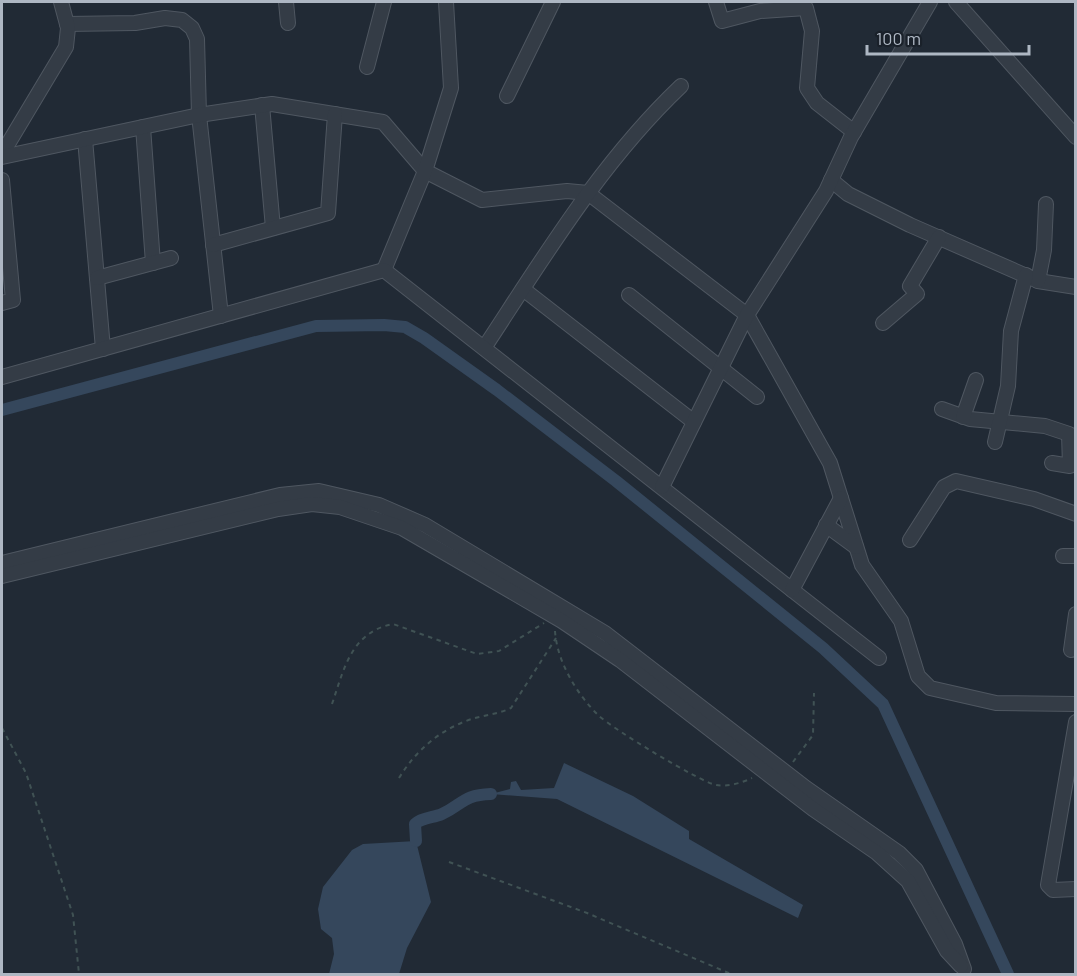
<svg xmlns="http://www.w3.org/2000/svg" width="1077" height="976" viewBox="0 0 1077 976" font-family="Barlow,sans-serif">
	<rect width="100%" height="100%" fill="#212a35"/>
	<g fill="#35475c">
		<polygon points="564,763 633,796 689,831 689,839 803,905 798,918 557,799 491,794 510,789 511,782 516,781 521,790 554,788"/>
		<polygon points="416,841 431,902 407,948 399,974 329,974 334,954 332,938 321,929 318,909 323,887 352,850 363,844"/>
	</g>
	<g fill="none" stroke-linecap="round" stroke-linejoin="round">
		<g stroke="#35475c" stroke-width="12">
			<polyline points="2,410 316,326 384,325 405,327 424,338 497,390 616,481 823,648 883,704 1008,974"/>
			<path d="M 416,841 L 415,824 C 422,817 433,818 442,814 C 464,804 462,795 491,794"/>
		</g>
		<g stroke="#4f5761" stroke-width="16">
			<g id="minor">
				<polyline points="286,2 288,23"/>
				<polyline points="716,2 722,21 760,11 806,8 812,31 807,88 817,103 854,132"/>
				<polyline points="956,2 1076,137"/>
				<polyline points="67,24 135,23 165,18 182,20 192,28 197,39 199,115 221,316"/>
				<polyline points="367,67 384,2"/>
				<polyline points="507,96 553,2"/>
				<polyline points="262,105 273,228"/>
				<polyline points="143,127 153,263"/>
				<polyline points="85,139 103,349"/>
				<polyline points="2,154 66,47 68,28 61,2"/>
				<polyline points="2,157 199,115 272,104 383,122 425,171 482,200 567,191 588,193 747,315 830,463 862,565 901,621 918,676 930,688 996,703 1076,704"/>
				<polyline points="2,180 13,300 2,303"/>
				<polyline points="831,180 848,194 910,225 1038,281 1076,287"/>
				<polyline points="213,245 328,213 335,114"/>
				<polyline points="384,270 425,171 451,88 446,2"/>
				<polyline points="97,278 171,258"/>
				<polyline points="1038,281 1044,250 1046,204"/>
				<polyline points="523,289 694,422"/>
				<polyline points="629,295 757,397"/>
				<polyline points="883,323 917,294 910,286 939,237"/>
				<path d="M 484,348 C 544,257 601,162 681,86"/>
				<polyline points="2,377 384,270 879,658"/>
				<polyline points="942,409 970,419 1045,426 1069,434 1070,466 1052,463"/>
				<polyline points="963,417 976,380"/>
				<polyline points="995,442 1008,386 1011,331 1026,275"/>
				<polyline points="662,487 747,315 826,191 851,137 930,2"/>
				<polyline points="826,525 856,547"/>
				<polyline points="910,540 944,487 956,481 1034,499 1076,514"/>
				<polyline points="1063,556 1076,556"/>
				<polyline points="2,563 280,495 319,491 379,505 425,525 605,633 806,788 899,853 916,870 955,944 964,969"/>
				<polyline points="2,576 278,509 312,504 340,507 402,528 562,621 620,660 813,809 877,853 908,881 947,951 961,966"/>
				<polyline points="792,590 841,498"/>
				<polyline points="1071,650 1076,614"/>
				<polyline points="1076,722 1048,885 1053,890 1076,889"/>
			</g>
		</g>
		<g stroke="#405254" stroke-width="2" stroke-dasharray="4.5 4.5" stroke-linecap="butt">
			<path d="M 555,631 C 557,662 577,694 598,715 C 611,728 700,782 716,785 C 727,787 742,783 752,778"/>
			<path d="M 332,704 C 344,669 351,632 393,624 L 477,654 L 499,651 L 544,623"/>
			<polyline points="2,728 26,773 73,915 79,974"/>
			<polyline points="793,762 813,735 814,693"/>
			<path d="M 399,778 C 415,752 437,732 466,721 C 481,715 497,715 511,708 L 556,638"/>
			<polyline points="449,862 587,913 731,974"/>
		</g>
		<use href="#minor" stroke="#343c46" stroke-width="14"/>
	</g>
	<rect width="1077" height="976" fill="none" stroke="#aeb7c3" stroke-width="6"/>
	<path d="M867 45v9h162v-9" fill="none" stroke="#aeb7c3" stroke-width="3"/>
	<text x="876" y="45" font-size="18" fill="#aeb7c3" stroke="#1a212a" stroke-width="4.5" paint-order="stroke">100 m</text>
</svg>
